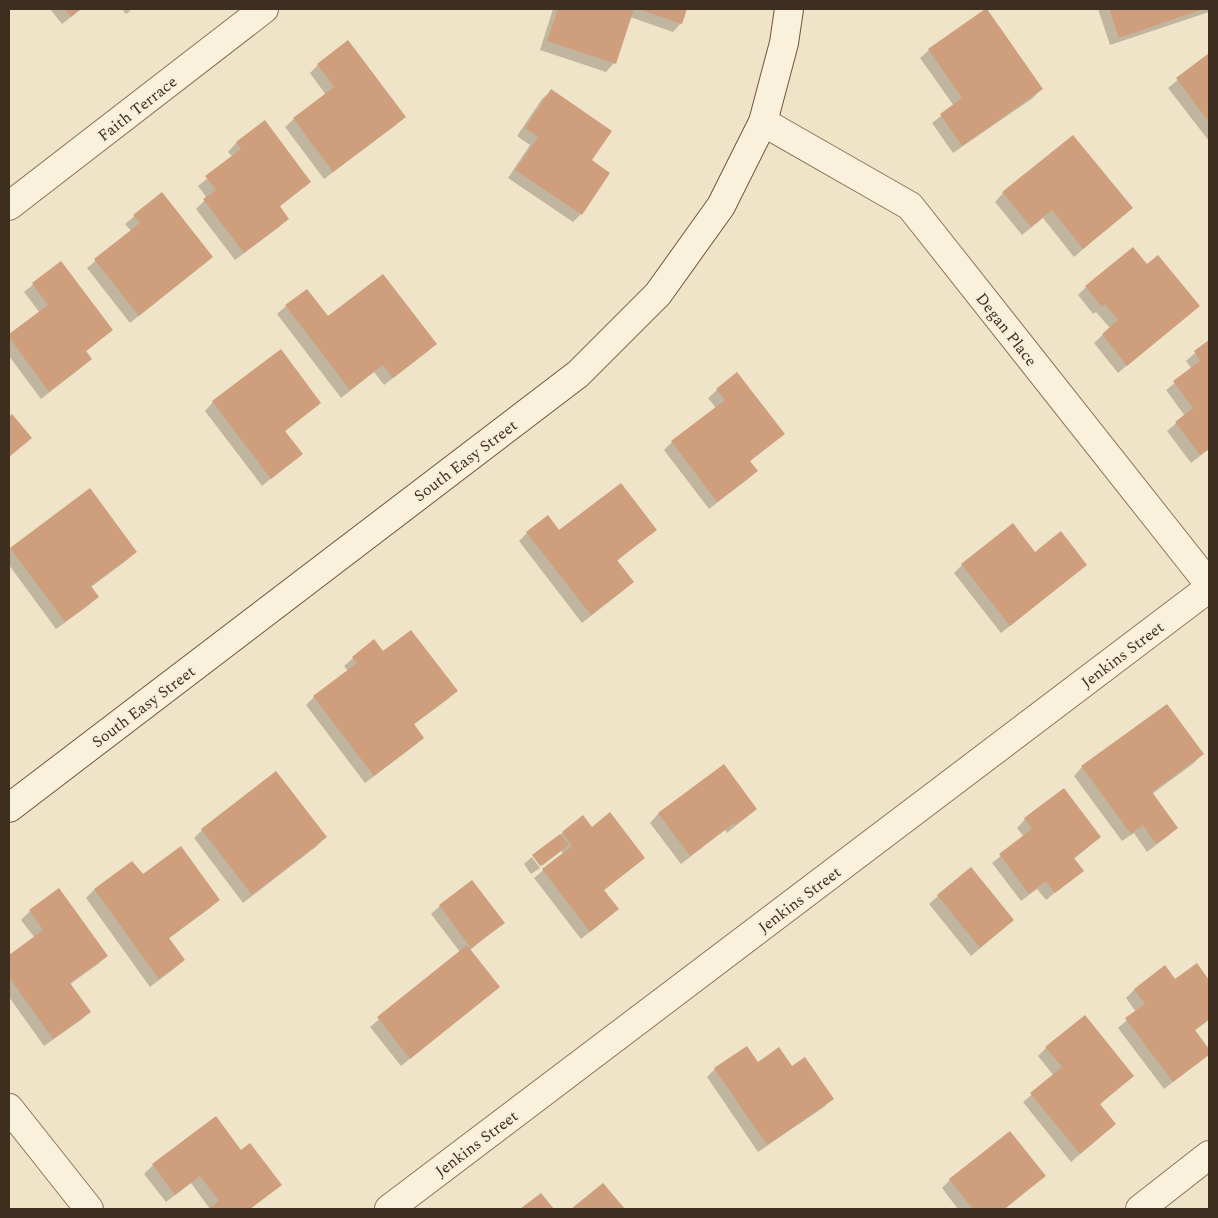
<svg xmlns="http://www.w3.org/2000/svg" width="1218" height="1218" viewBox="0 0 1218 1218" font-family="Spectral,serif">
	<rect width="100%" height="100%" fill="#f0e4c8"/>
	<g fill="#0003">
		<polygon points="50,9 81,9 62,24"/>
		<polygon points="122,9 132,9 126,14"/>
		<polygon points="553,9 686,9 681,23 673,32 630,17 614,63 606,72 540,50"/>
		<polygon points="1098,9 1209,9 1209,12 1110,45"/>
		<polygon points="929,50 1041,89 1033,98 953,153 932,123 954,106 920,58"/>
		<polygon points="1209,54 1209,141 1168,88"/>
		<polygon points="318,65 404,117 396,125 324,179 285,127 294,119 326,95 310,73"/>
		<polygon points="551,91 590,160 581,214 573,222 508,178 530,145 517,136 542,99"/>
		<polygon points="264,122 310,182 279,207 287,219 279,227 235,260 196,209 207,198 198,186 233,157 228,152 236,143"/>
		<polygon points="1003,193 1131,208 1074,257 1043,218 1022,235 995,202"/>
		<polygon points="161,194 211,257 130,323 87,268 131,231 125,224"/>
		<polygon points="60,263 112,330 85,352 91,359 82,367 41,399 9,356 9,336 40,313 24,292"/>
		<polygon points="1086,287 1198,306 1118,373 1094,343 1110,328 1096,312 1093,314 1078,295"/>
		<polygon points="286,306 328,318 435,344 427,352 384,385 374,372 341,398 277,314"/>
		<polygon points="1209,341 1209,449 1191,463 1167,431 1185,416 1166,390 1192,369 1186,361"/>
		<polygon points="717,390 783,434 749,462 756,471 748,479 709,509 664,450 672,442 716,408 708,398"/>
		<polygon points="213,402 320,403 284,432 301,454 262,486 205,411"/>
		<polygon points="655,530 617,561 633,582 624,590 582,623 519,541 527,533"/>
		<polygon points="11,548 136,551 127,560 91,587 97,596 89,605 56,629 9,565 9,551"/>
		<polygon points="1035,554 1086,565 1001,633 954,573 962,565"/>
		<polygon points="383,653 456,691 448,699 413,725 423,738 414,746 365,783 306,705 314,697 348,671 344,666 353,658"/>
		<polygon points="1166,706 1202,754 1194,763 1152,794 1177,828 1168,836 1147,852 1134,833 1122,841 1074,776 1082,767"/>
		<polygon points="723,766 756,809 727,833 725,830 681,864 650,823 658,814"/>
		<polygon points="583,817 592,829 644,858 603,891 618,909 581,939 534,878 563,854 561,851 542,866 534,855"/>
		<polygon points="1025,819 1100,837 1074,859 1082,870 1046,900 1037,889 1021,901 992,863 1024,837 1017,828"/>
		<polygon points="202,830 325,837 317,846 243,903 194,838"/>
		<polygon points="532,857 540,868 531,874 524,864"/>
		<polygon points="132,862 143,876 218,900 210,908 168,939 184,960 175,968 150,987 86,898 94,890"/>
		<polygon points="472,882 503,923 469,951 498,987 401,1066 370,1027 460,952 431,914 440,906"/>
		<polygon points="59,890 106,956 98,964 69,985 89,1012 81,1020 44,1046 9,997 9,957 35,938 21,920 30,911"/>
		<polygon points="938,896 1013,920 971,956 929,904"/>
		<polygon points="1196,964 1209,982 1209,1020 1194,1031 1209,1051 1209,1054 1164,1089 1118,1028 1136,1012 1126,998 1134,990 1165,967 1175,980"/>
		<polygon points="1046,1048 1132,1076 1099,1105 1115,1124 1071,1162 1023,1102 1054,1076 1038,1056"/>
		<polygon points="757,1064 792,1068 832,1099 824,1107 758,1152 707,1077 715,1069"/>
		<polygon points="215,1118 241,1152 280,1185 250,1209 210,1209 191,1183 166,1202 144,1174 153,1165"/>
		<polygon points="1044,1176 1005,1209 958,1209 942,1188 950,1180"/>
	</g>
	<g fill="#cf9f7d">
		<polygon points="65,9 81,9 71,17"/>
		<polygon points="558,9 634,9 616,64 547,41"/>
		<polygon points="638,9 687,9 682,24"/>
		<polygon points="985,9 987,9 1043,89 962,146 940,114 962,98 928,49"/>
		<polygon points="1109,9 1203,9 1119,38"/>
		<polygon points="348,40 406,117 333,172 293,118 334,87 317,64"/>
		<polygon points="1209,53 1209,122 1176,78"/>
		<polygon points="551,89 612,131 592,160 610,173 582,215 515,170 538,137 525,128"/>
		<polygon points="265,120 311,182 280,206 289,219 244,253 203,199 216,190 205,176 241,149 236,142"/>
		<polygon points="1073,135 1133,208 1083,249 1052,210 1031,227 1002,192"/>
		<polygon points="162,192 213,257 139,316 94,259 140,223 133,215"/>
		<polygon points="1133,247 1147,264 1158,255 1200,306 1127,366 1102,334 1118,320 1105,304 1102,307 1085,286"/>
		<polygon points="61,261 113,330 86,351 92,359 49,392 9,337 9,334 48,305 32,283"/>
		<polygon points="383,274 437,344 393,378 383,365 350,390 285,305 307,289 328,316"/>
		<polygon points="1209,340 1209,449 1200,455 1175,422 1193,408 1173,381 1200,361 1194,351"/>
		<polygon points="281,349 321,403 285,431 303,454 271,479 212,401"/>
		<polygon points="737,372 785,434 750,461 758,471 717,502 671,441 725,400 716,389"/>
		<polygon points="12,414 32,438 9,457 9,417"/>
		<polygon points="621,483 657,530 617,560 634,582 591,615 526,532 548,515 559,530"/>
		<polygon points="90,488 137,552 91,586 99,597 65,622 10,548"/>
		<polygon points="1013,523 1035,552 1061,531 1087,565 1010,626 961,564"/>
		<polygon points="411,630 458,691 414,724 424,738 374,776 313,696 357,663 352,657 374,639 383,651"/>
		<polygon points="1167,704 1204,754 1152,792 1178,828 1156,844 1143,825 1131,834 1081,766"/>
		<polygon points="724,764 757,809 736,825 734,823 690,856 658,813"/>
		<polygon points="276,771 327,837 252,895 201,829"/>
		<polygon points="1064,788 1101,837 1074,858 1084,871 1055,893 1046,881 1029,894 999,854 1032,829 1024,818"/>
		<polygon points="610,812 645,858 604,890 619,909 590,932 542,869 572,846 562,832 583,815 592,827"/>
		<polygon points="560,834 569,845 540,866 532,855"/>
		<polygon points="181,846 220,900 169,938 185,960 159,979 94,889 132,861 143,874"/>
		<polygon points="971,867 1014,920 980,948 937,895"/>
		<polygon points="472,880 505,923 471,948 439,905"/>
		<polygon points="59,888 108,956 70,983 91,1012 53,1039 9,977 9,955 43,930 29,910"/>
		<polygon points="467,945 500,987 410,1059 377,1017"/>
		<polygon points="1197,963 1209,980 1209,1019 1195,1030 1209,1049 1209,1055 1173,1082 1125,1018 1145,1004 1134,989 1165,965 1175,979"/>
		<polygon points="1085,1015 1134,1076 1100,1104 1116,1124 1080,1154 1030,1093 1062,1067 1045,1047"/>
		<polygon points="747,1046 758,1062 779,1047 792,1066 805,1057 834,1099 767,1145 714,1068"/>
		<polygon points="216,1116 241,1150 250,1143 282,1185 250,1209 208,1209 219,1201 200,1176 175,1195 152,1164"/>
		<polygon points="1010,1131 1046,1176 1004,1209 973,1209 949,1179"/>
		<polygon points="603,1183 625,1209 571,1209"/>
		<polygon points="541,1193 554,1209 520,1209"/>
	</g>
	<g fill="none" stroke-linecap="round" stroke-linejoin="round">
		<g stroke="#8d765c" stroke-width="30">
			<g id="street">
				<polyline points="763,122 910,206 1209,584"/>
				<polyline points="9,206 264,9"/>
				<polyline points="9,1108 89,1209"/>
				<polyline points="389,1209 1209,588"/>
				<polyline points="1140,1209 1209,1155"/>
			</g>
		</g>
		<g stroke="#6f573f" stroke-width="30">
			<polyline id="secondary" points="9,808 578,374 658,294 721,206 763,122 784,43 789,9"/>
		</g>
		<use href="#street" stroke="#faf1dc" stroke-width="28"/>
		<use href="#secondary" stroke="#faf1dc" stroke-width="28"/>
	</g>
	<g text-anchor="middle" stroke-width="4" stroke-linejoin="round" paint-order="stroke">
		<g font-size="16" fill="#3d2e20" stroke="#f7eed8">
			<text transform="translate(137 108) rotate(-38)" y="6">Faith Terrace</text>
			<text transform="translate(1007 329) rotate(52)" y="6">Degan Place</text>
			<text transform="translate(465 460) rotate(-37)" y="6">South Easy Street</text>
			<text transform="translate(1122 654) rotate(-37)" y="6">Jenkins Street</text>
			<text transform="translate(143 706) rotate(-37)" y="6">South Easy Street</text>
			<text transform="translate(799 899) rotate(-37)" y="6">Jenkins Street</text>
			<text transform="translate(476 1143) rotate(-37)" y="6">Jenkins Street</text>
		</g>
	</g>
	<rect width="1218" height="1218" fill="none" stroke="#3d2e20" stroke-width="20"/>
</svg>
